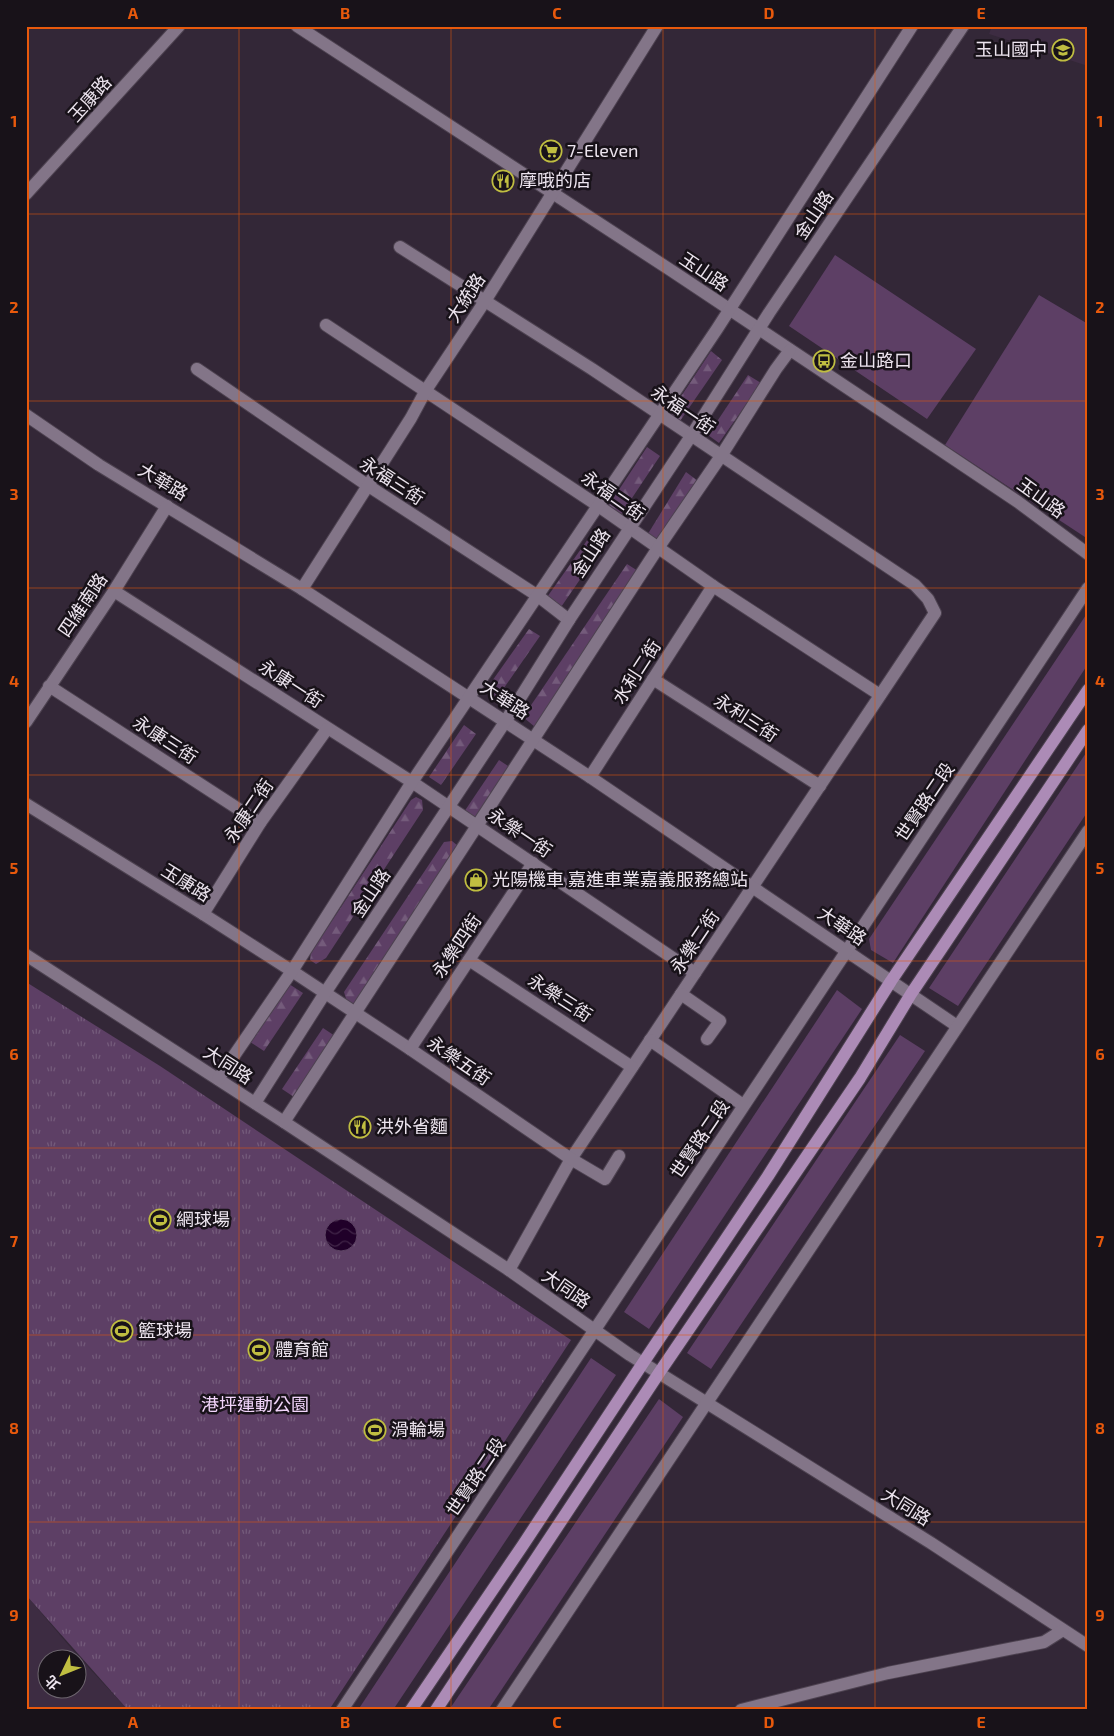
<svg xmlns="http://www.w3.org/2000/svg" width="1114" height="1736" viewBox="0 0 1114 1736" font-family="'Exo 2','Noto Sans TC',sans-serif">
	<defs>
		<pattern id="forest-firs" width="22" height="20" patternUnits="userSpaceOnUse" patternTransform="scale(1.25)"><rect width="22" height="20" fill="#5d3f65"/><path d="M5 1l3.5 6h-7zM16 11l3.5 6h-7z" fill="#745b7b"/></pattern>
		<pattern id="park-tufts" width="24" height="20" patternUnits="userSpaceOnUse" patternTransform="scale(1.25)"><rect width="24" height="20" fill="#5d3f65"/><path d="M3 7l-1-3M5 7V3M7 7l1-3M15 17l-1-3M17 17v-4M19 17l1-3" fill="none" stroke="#745b7b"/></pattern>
		<pattern id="water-waves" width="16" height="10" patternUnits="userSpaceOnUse" patternTransform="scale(1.25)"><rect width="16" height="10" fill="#200029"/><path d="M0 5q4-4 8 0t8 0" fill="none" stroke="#412548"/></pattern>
	</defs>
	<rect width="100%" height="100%" fill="#332737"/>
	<g fill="#3d2c42" fill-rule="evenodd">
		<polygon points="992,26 1088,26 1088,66 989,34"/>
		<path d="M 26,1595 L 76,1654 L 128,1710 L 26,1710 ZM 48,1658 L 78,1658 L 78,1688 L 48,1688 Z"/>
	</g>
	<g fill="#5d3f65">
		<polygon points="835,255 976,349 927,419 789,326"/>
		<polygon points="1039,295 1088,324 1088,539 945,445"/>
		<polygon points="1088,612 1088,664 893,963 871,950 869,939"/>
		<polygon points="1088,750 1088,811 958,1006 929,988"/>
		<polygon points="837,990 862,1009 649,1329 624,1312"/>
		<polygon points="900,1035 925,1051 711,1369 687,1353"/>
		<polygon points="591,1358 616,1375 393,1710 358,1710"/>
		<polygon points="659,1399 683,1417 488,1710 449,1710"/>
	</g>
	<g fill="url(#forest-firs)">
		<polygon points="711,351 722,360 680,421 670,413"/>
		<polygon points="748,375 761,383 719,443 708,435"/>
		<polygon points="647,447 660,456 620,516 607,508"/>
		<polygon points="686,472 698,481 655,544 646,537"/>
		<polygon points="588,539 601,549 559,610 545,600"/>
		<polygon points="627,564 638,571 535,727 523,717"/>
		<polygon points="529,629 540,636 497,698 485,691"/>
		<polygon points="464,725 476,734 441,785 429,777"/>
		<polygon points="499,760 511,768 475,820 464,812"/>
		<polygon points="416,797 422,800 423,810 326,958 316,964 310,960 311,953 411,800"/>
		<polygon points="452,841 458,846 359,1000 353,1004 347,1002 344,992 444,842"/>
		<polygon points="289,984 303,993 264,1051 250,1042"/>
		<polygon points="323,1028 335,1036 294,1097 282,1089"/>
	</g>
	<polygon fill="url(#park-tufts)" points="26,982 160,1066 571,1340 329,1710 128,1710 26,1595"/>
	<circle fill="url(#water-waves)" stroke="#5d4464" cx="341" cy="1235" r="16"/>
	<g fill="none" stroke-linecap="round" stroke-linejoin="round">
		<g stroke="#4d4250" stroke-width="14">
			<g id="minor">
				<polyline points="297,26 672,271 930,443 1018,502 1088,554"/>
				<polyline points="26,194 179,26"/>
				<polyline points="400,247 592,369 915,585 928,599 935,613 571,1159 509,1270"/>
				<polyline points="326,325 597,505 713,586 880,695"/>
				<polyline points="197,369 367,485 538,596 569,620"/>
				<polyline points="26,415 99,465 302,589 590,777 957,1026"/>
				<polyline points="302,589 411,418 426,390 485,301 657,26"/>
				<polyline points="114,591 412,782 695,973"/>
				<polyline points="653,679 820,786"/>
				<polyline points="49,686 260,823"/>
				<polyline points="26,722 114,591 167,506"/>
				<polyline points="590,777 713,586"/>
				<polyline points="26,804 203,914 292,971 410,1049 571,1159 605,1179 619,1156"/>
				<polyline points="203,914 260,823 327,729"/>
				<polyline points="26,955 284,1122 509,1270 630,1355 931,1543 1088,1646"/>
				<polyline points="469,960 632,1067"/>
				<polyline points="681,994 720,1021 707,1039"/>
				<polyline points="650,1040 743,1105"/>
				<polyline points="410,1049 533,863"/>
				<polyline points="218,1079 292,971 412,782 717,329 912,26"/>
				<polyline points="255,1103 325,993 505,722 569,620 691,436 769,313 963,26"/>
				<polyline points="284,1122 658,548 721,456 776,369 790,350"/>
				<polyline points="342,1710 1088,588"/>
				<path d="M 502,1710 C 700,1418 892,1123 1088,831"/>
				<polyline points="741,1710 888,1673 1044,1642 1063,1630"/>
			</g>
		</g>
		<g stroke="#4d4250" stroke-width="14">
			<g id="major">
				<polyline points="411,1710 523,1545 643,1363 768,1176 891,981 1088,690"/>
				<polyline points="436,1710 659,1373 860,1078 911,994 1088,730"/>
			</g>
		</g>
		<use href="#minor" stroke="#837588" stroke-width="12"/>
		<use href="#major" stroke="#ac8bb6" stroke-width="12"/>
	</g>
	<path fill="none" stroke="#e8590c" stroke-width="1" stroke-opacity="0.55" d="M 239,26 L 239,1710M 451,26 L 451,1710M 663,26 L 663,1710M 875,26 L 875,1710M 26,214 L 1088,214M 26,401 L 1088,401M 26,588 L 1088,588M 26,775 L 1088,775M 26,961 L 1088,961M 26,1148 L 1088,1148M 26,1335 L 1088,1335M 26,1522 L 1088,1522"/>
	<defs>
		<g id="school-ring" transform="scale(1.125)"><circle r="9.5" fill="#181219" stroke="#c0be41" stroke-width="1.5"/><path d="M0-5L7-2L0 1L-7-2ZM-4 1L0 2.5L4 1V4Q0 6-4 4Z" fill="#c0be41"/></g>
		<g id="supermarket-ring" transform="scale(1.125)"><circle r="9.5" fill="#181219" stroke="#c0be41" stroke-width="1.5"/><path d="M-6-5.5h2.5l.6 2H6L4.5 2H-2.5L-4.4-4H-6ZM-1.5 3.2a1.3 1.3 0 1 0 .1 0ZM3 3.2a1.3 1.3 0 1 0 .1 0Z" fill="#c0be41"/></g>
		<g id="restaurant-ring" transform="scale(1.125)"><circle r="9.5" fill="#181219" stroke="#c0be41" stroke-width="1.5"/><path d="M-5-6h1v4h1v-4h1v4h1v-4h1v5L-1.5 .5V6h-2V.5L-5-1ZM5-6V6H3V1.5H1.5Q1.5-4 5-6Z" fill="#c0be41"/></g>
		<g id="bus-ring" transform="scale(1.125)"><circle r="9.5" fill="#181219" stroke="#c0be41" stroke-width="1.5"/><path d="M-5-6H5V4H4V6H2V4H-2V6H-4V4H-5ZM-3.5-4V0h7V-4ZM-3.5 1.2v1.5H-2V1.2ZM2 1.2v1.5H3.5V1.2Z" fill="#c0be41"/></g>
		<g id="shop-ring" transform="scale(1.125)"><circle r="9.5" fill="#181219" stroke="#c0be41" stroke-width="1.5"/><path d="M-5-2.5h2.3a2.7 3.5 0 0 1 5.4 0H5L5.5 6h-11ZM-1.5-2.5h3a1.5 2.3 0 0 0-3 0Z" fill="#c0be41"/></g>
		<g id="stadium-ring" transform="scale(1.125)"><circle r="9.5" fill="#181219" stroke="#c0be41" stroke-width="1.5"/><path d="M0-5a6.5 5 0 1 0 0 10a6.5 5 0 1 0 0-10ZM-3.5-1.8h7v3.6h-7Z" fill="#c0be41"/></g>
	</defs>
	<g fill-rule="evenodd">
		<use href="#school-ring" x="1063" y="50"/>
		<use href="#supermarket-ring" x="551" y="151"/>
		<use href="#restaurant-ring" x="503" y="181"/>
		<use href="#bus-ring" x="824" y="361"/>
		<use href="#shop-ring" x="476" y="880"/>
		<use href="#restaurant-ring" x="360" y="1127"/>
		<use href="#stadium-ring" x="160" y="1220"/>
		<use href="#stadium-ring" x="122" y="1331"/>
		<use href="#stadium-ring" x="259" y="1350"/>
		<use href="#stadium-ring" x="375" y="1430"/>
	</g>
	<g text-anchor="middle" stroke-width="5" stroke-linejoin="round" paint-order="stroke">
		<g font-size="18" fill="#ece4ee" stroke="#181219" text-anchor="start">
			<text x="1047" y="56" text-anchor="end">玉山國中</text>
			<text x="567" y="157">7-Eleven</text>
			<text x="519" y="187">摩哦的店</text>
			<text x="840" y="367">金山路口</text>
			<text x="492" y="886">光陽機車 嘉進車業嘉義服務總站</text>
			<text x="376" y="1133">洪外省麵</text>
			<text x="176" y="1226">網球場</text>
			<text x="138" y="1337">籃球場</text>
			<text x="275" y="1356">體育館</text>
			<text x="391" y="1436">滑輪場</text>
		</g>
		<g font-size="18" fill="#ece4ee" stroke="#181219">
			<text transform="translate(90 99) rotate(-48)" y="6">玉康路</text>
			<text transform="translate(814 215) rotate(-56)" y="6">金山路</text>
			<text transform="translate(704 272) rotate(34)" y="6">玉山路</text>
			<text transform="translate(466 298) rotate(-57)" y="6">大統路</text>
			<text transform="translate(683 410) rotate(34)" y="6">永福一街</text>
			<text transform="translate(392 481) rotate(33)" y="6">永福三街</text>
			<text transform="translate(163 482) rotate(31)" y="6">大華路</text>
			<text transform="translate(613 496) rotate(35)" y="6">永福二街</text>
			<text transform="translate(1041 498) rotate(36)" y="6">玉山路</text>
			<text transform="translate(591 553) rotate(-57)" y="6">金山路</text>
			<text transform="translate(83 605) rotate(-56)" y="6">四維南路</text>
			<text transform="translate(637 672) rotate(-57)" y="6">水利二街</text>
			<text transform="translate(291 684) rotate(33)" y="6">永康一街</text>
			<text transform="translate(505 700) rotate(33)" y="6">大華路</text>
			<text transform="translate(746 718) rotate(33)" y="6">永利三街</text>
			<text transform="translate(165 740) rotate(33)" y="6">永康三街</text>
			<text transform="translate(925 802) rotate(-56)" y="6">世賢路二段</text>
			<text transform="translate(249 811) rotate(-56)" y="6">永康二街</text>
			<text transform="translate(520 833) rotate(34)" y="6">永樂一街</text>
			<text transform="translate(186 883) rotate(32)" y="6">玉康路</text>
			<text transform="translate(371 893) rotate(-56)" y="6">金山路</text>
			<text transform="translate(842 926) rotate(34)" y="6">大華路</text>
			<text transform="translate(695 942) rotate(-56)" y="6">永樂二街</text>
			<text transform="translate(457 946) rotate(-56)" y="6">永樂四街</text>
			<text transform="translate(560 998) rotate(33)" y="6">永樂三街</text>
			<text transform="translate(459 1061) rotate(34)" y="6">永樂五街</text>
			<text transform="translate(228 1065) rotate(33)" y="6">大同路</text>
			<text transform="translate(700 1139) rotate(-56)" y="6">世賢路二段</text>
			<text transform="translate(566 1289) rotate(35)" y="6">大同路</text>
			<text transform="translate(476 1477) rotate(-56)" y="6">世賢路二段</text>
			<text transform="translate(906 1507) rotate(32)" y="6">大同路</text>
		</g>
		<g font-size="18" fill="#f2d5fb" stroke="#181219">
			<text x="255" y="1411">港坪運動公園</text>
		</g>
	</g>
	<rect width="1114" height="1736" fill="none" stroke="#181219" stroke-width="55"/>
	<g transform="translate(62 1674) rotate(227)"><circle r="24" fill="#181219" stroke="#6d666e"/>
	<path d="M0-4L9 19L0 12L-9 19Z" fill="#c0be41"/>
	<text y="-8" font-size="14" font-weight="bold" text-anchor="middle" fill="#ece4ee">北</text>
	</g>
	<rect x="28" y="28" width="1058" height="1680" fill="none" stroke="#e8590c" stroke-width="2"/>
	<g font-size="16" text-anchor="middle" font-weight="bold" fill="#e8590c">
		<text x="133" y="19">A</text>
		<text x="345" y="19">B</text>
		<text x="557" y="19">C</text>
		<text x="769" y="19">D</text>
		<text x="981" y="19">E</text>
		<text x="14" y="127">1</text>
		<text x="1100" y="127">1</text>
		<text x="14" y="313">2</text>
		<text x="1100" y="313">2</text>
		<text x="14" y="500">3</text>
		<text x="1100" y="500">3</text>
		<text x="14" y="687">4</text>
		<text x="1100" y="687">4</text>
		<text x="14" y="874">5</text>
		<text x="1100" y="874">5</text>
		<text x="14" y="1060">6</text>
		<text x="1100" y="1060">6</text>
		<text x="14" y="1247">7</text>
		<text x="1100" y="1247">7</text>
		<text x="14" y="1434">8</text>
		<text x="1100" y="1434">8</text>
		<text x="14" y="1621">9</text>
		<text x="1100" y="1621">9</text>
		<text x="133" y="1728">A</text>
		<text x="345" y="1728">B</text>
		<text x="557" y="1728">C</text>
		<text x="769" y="1728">D</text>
		<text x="981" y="1728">E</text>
	</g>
</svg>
